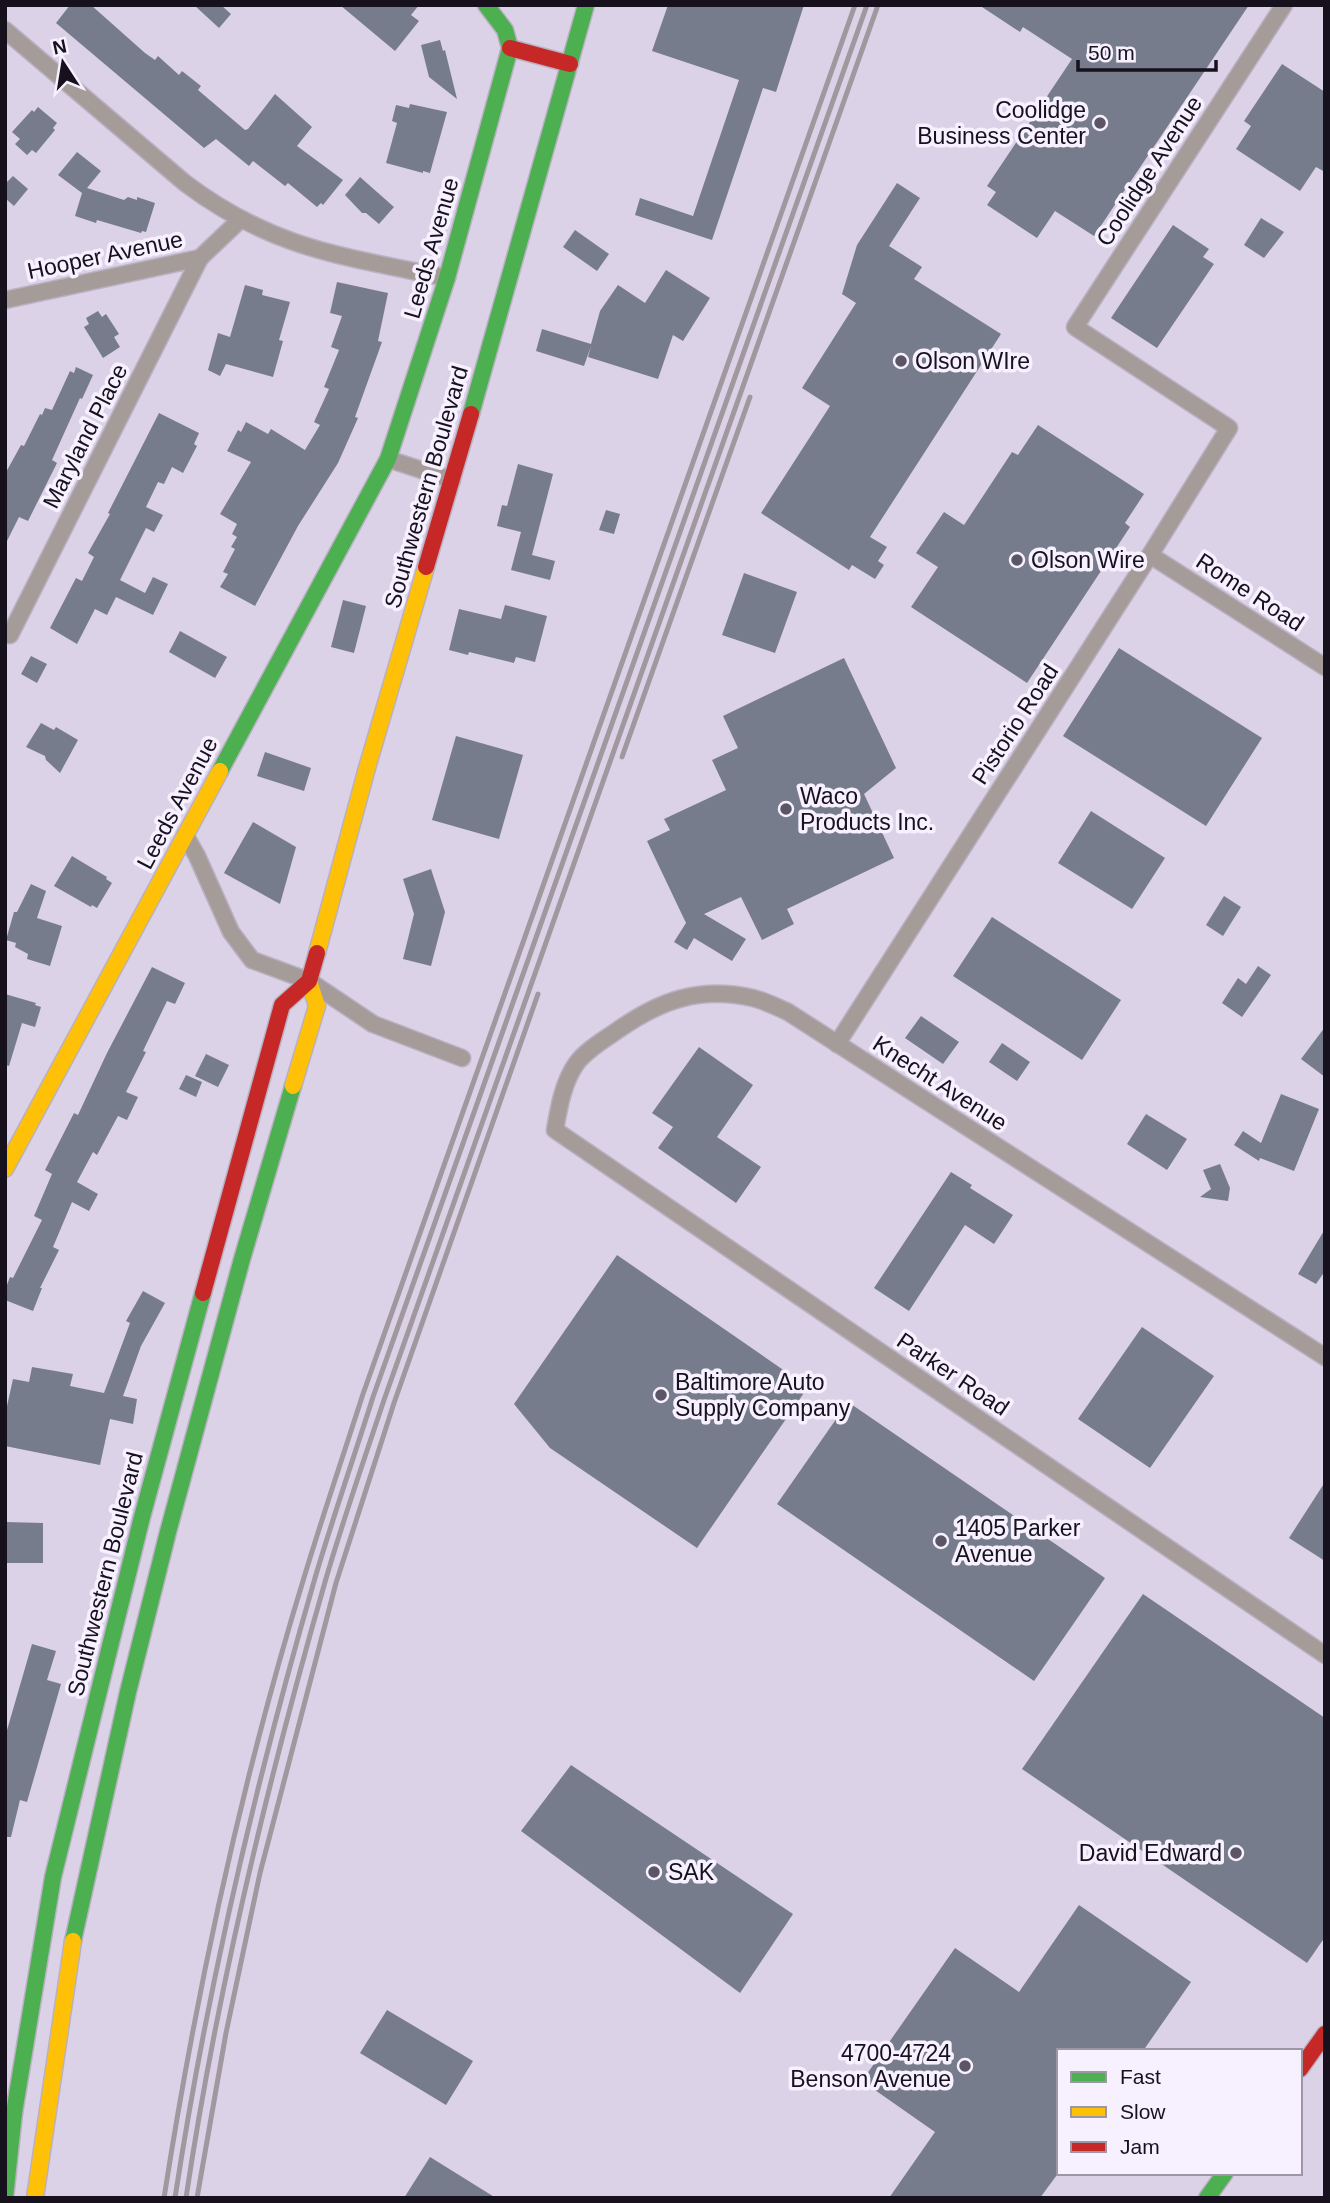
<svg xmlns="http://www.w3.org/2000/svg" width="1330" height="2203" viewBox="0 0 1330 2203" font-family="Arial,sans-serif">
	<rect width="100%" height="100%" fill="#dbd2e8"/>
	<g fill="#777c8c">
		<polygon points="70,5 91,5 145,53 155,60 158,56 179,75 182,71 201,86 198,90 245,130 248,129 275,94 312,127 297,146 343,180 323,205 321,203 317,207 288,183 285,186 253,161 249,166 216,139 204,148 56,23"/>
		<polygon points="194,5 221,5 231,14 219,28"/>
		<polygon points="340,5 419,5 411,15 419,21 395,51"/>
		<polygon points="668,5 804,5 776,92 763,88 712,240 635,215 640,198 693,216 739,80 652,51"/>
		<polygon points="979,5 1249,5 1094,236 1055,211 1037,238 987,205 996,192 987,186 1072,59 1023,27 1020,32"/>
		<polygon points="440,40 443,51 445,50 457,99 429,77 421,45"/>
		<polygon points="1282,64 1325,92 1325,172 1316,167 1300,191 1236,149 1251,126 1244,121"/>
		<polygon points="410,104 447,112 430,173 423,171 423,173 386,163 397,123 392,121 396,105 409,108"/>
		<polygon points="38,107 57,123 53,128 55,130 36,153 32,150 27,155 15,144 20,139 12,132 32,110 34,112"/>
		<polygon points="77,152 101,171 87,188 124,200 128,197 137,200 137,197 155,203 146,232 142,231 141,233 97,220 96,223 75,216 82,193 58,175"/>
		<polygon points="13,176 28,189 14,206 5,198 5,184"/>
		<polygon points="360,177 394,207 379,224 366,213 362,213 345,195"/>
		<polygon points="897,183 920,198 889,246 922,267 914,279 1001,334 870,537 887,547 878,561 884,565 875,579 852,565 849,570 761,513 830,406 802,388 856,303 842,294 857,245"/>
		<polygon points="1261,218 1284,232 1264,258 1244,245"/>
		<polygon points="1173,225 1209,249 1203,257 1214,264 1157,348 1111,318"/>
		<polygon points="575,230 609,254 597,271 563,247"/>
		<polygon points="666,270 710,298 683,341 673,335 658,379 588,357 591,346 584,366 536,351 542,329 591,344 600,311 618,285 645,303"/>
		<polygon points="337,282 388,293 378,341 382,342 355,417 358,418 338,463 298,526 255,606 220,587 228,574 223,572 235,549 231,547 237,537 232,534 237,524 220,514 251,462 227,451 238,430 241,432 246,422 268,434 271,429 305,450 320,425 314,422 329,389 324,387 339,350 331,347 342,316 330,313"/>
		<polygon points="245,285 263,290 262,295 290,302 279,340 283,341 273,377 226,364 220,376 208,370 218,333 230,337"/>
		<polygon points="98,311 102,317 106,314 119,334 114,337 120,347 103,358 84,327 89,324 86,318"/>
		<polygon points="76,367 93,375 82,399 80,398 52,460 57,463 28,521 19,517 5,545 5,474 21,445 24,446 40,414 42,415 45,408 52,410 70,371 74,373"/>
		<polygon points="159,413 199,433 194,444 197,446 183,473 172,467 164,484 158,482 146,507 163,515 154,532 146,528 120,580 145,593 153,577 168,584 153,615 116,597 107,615 95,609 77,644 50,628 76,578 82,581 94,557 88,553 110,514 108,513"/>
		<polygon points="1038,425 1144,494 1125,523 1130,527 1027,683 911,607 938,567 916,553 944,512 964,525 1012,452 1018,455"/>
		<polygon points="518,464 553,474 532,555 555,561 550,580 511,570 521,532 497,526 502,505 507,506"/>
		<polygon points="606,510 620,514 614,534 599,530"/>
		<polygon points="744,573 797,592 775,653 722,635"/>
		<polygon points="343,600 366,606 354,653 331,647"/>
		<polygon points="505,605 547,616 535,662 516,657 514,663 469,652 468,655 449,650 459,609 501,619"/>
		<polygon points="180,631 227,657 215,678 169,652"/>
		<polygon points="1119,648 1262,738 1206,826 1063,736"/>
		<polygon points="31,656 47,664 37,683 21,674"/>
		<polygon points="844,658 896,768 864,794 894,858 787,909 794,924 762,940 741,897 704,914 746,939 732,961 694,938 687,950 674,942 686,923 647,841 670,830 664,819 726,790 712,760 738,748 723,716"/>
		<polygon points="41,723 54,730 56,727 78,740 60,773 46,760 45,756 26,747"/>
		<polygon points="456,736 523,755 499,839 432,820"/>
		<polygon points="265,752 311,768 304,791 257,776"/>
		<polygon points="1091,811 1165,858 1132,909 1058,863"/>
		<polygon points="253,822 296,847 280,904 224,873"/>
		<polygon points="72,856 107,877 106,879 112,883 97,908 92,905 91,907 54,886"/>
		<polygon points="431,869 445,912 431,966 403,959 414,914 403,879"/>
		<polygon points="31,884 46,891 37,918 62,926 50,966 27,959 28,954 15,947 16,943 6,940 14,912 17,912"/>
		<polygon points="1224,896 1241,907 1223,936 1206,925"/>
		<polygon points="992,917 1121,1000 1082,1060 953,976"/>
		<polygon points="1258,966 1271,975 1242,1017 1222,1003 1238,978 1246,984"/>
		<polygon points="152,967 185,983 175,1004 167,1001 143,1051 146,1052 126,1092 138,1097 127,1120 118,1116 97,1155 93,1152 77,1182 98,1194 89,1211 72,1202 53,1247 59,1250 40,1288 42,1288 33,1311 5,1300 5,1290 10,1277 13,1278 42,1220 34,1216 52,1174 45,1170 74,1113 78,1115 107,1053"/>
		<polygon points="5,994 36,1003 35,1005 41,1007 35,1027 22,1023 9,1066 5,1065"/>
		<polygon points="921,1016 959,1042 943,1064 905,1038"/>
		<polygon points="1325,1027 1325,1077 1301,1059"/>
		<polygon points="1002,1043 1030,1062 1017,1081 989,1062"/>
		<polygon points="699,1047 753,1085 717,1137 761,1167 736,1203 658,1148 673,1127 652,1113"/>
		<polygon points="206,1054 229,1065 218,1087 195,1076"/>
		<polygon points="186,1075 202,1082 196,1097 179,1089"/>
		<polygon points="1281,1094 1319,1109 1294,1171 1260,1158 1259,1161 1234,1145 1243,1131 1261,1143"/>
		<polygon points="1146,1114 1187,1139 1167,1170 1127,1144"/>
		<polygon points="1220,1164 1230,1188 1228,1201 1200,1197 1211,1189 1203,1170"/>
		<polygon points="951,1172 972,1185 970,1188 1013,1215 994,1244 965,1225 909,1311 874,1288"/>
		<polygon points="1325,1229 1325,1271 1316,1284 1298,1274"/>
		<polygon points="617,1255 808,1387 697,1548 550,1448 514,1404"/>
		<polygon points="143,1291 165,1303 141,1346 123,1396 137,1399 133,1424 110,1419 100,1465 5,1446 5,1415 13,1379 29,1382 32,1367 73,1374 70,1386 104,1393 130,1323 126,1321"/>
		<polygon points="1142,1327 1214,1376 1150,1468 1078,1419"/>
		<polygon points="848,1402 1105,1578 1034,1681 777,1504"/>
		<polygon points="1325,1482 1325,1561 1289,1538"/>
		<polygon points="5,1522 43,1523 43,1563 5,1563"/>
		<polygon points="1143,1594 1325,1718 1325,1937 1307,1963 1022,1769"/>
		<polygon points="32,1644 56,1651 47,1680 61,1684 27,1802 20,1800 11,1837 5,1837 5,1737"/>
		<polygon points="571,1765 793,1914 740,1993 521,1831"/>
		<polygon points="1079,1905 1191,1982 1143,2051 1059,2051 1059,2172 1040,2198 889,2198 935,2132 862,2081 955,1948 1019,1992"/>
		<polygon points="387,2010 473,2061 446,2105 360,2053"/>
		<polygon points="430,2157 496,2198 404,2198"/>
	</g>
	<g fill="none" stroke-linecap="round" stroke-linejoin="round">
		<g stroke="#b9b1c2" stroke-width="19">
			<g id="street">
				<path d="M 5,30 L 185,183 C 218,208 254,228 294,242 C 343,259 396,267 447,278"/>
				<polyline points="5,300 200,258 241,219"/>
				<polyline points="388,459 452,480"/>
				<polyline points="1150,555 1325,667"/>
				<polyline points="10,635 200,258"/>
				<polyline points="185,835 197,856 231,932 252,960 309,981 373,1024 462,1058"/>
				<polyline points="837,1044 1150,555 1229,428 1075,327 1284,5"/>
				<path d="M 1325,1357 L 788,1012 C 777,1007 765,1001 753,998 C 700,986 661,1000 618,1030 C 604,1040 586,1050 576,1064 C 563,1083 559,1107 555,1130 L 1325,1655"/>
			</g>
		</g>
		<g stroke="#b9b1c2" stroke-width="19">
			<g id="fast">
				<polyline points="471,414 586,5"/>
				<polyline points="220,771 388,459 447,278 510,48 505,30 486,5"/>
				<polyline points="73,1941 128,1692 168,1532 242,1259 293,1086"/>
				<polyline points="5,2151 14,2113"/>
				<polyline points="5,2198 14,2113 53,1877 142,1517 203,1293"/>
				<polyline points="1207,2198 1225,2173"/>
			</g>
		</g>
		<g stroke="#b9b1c2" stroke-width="19">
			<g id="slow">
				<polyline points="317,953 367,768 426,567"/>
				<polyline points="293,1086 317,1006 309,981"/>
				<polyline points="5,1169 220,771"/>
				<polyline points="35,2198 73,1941"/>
			</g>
		</g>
		<g stroke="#b9b1c2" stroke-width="19">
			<g id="jam">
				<polyline points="510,48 570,64"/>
				<polyline points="426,567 471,414"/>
				<polyline points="203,1293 282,1005 309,981 317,953"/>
				<polyline points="1300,2069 1325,2034"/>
			</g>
		</g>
		<use href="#street" stroke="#a59c99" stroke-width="16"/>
		<use href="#fast" stroke="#4caf50" stroke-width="16"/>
		<use href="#slow" stroke="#ffc107" stroke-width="16"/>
		<use href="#jam" stroke="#c62828" stroke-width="16"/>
		<g stroke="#a0989f" stroke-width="5">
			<polyline points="622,757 750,397"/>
			<path d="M 164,2198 C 197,1987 243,1775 306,1571 C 324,1512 344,1453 363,1394 L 855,5"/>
			<path d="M 175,2198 C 207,1989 256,1781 315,1578 C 333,1517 354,1457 373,1397 L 867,5"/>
			<path d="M 186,2198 C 217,1990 267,1784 325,1582 C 343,1520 364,1460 384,1400 L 878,5"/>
			<polyline points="197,2198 226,2033 260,1873 336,1583 394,1403 538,994"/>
		</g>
	</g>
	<g fill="#5c5565" stroke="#f6f0ff" stroke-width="2.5">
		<circle cx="1100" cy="123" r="7"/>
		<circle cx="901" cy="361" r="7"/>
		<circle cx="1017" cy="560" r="7"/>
		<circle cx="786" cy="809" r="7"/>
		<circle cx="661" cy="1395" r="7"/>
		<circle cx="941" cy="1541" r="7"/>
		<circle cx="1236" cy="1853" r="7"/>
		<circle cx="654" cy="1872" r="7"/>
		<circle cx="965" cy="2066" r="7"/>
	</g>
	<g text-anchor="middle" stroke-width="7" stroke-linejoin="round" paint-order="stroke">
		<g font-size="23" fill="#17111e" stroke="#f6f0ff" text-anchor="start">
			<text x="1086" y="118" text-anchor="end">Coolidge<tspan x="1086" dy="26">Business Center</tspan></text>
			<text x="915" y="369">Olson WIre</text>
			<text x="1031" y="568">Olson Wire</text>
			<text x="800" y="804">Waco<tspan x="800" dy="26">Products Inc.</tspan></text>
			<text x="675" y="1390">Baltimore Auto<tspan x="675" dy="26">Supply Company</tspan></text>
			<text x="955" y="1536">1405 Parker<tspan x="955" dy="26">Avenue</tspan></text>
			<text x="1222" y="1861" text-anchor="end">David Edward</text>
			<text x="668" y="1880">SAK</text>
			<text x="951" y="2061" text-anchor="end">4700-4724<tspan x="951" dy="26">Benson Avenue</tspan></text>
		</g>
		<g font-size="23" fill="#17111e" stroke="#f6f0ff">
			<text transform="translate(1149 171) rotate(-57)" y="8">Coolidge Avenue</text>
			<text transform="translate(431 248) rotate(-74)" y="8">Leeds Avenue</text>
			<text transform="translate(105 255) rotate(-12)" y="8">Hooper Avenue</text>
			<text transform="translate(85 436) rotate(-63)" y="8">Maryland Place</text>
			<text transform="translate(426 487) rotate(-74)" y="8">Southwestern Boulevard</text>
			<text transform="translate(1250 592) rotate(33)" y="8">Rome Road</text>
			<text transform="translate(1015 724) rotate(-57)" y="8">Pistorio Road</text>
			<text transform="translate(177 803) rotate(-62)" y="8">Leeds Avenue</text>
			<text transform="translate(940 1083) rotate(33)" y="8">Knecht Avenue</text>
			<text transform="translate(953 1374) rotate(34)" y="8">Parker Road</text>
			<text transform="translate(105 1574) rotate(-76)" y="8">Southwestern Boulevard</text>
		</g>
	</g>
	<rect width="1330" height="2203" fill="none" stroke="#17111e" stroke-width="14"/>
	<rect x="1057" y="2049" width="245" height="126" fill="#f6f0ff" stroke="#9d97a5" stroke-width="2"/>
	<rect x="1071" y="2072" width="35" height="10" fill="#4caf50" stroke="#9d97a5" stroke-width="2"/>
	<text x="1120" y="2084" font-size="21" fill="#17111e">Fast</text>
	<rect x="1071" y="2107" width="35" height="10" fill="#ffc107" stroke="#9d97a5" stroke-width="2"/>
	<text x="1120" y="2119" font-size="21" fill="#17111e">Slow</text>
	<rect x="1071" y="2142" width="35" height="10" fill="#c62828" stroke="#9d97a5" stroke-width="2"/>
	<text x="1120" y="2154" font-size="21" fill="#17111e">Jam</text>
	<g transform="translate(63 63) rotate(348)" stroke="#f6f0ff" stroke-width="5" paint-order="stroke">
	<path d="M0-5L12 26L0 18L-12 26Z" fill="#17111e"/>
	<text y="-10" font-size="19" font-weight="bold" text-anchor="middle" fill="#17111e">N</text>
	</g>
	<path d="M1078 60v10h138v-10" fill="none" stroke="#17111e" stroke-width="3.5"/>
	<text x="1088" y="60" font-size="21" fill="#17111e" stroke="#f6f0ff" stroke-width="5" paint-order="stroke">50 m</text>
</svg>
